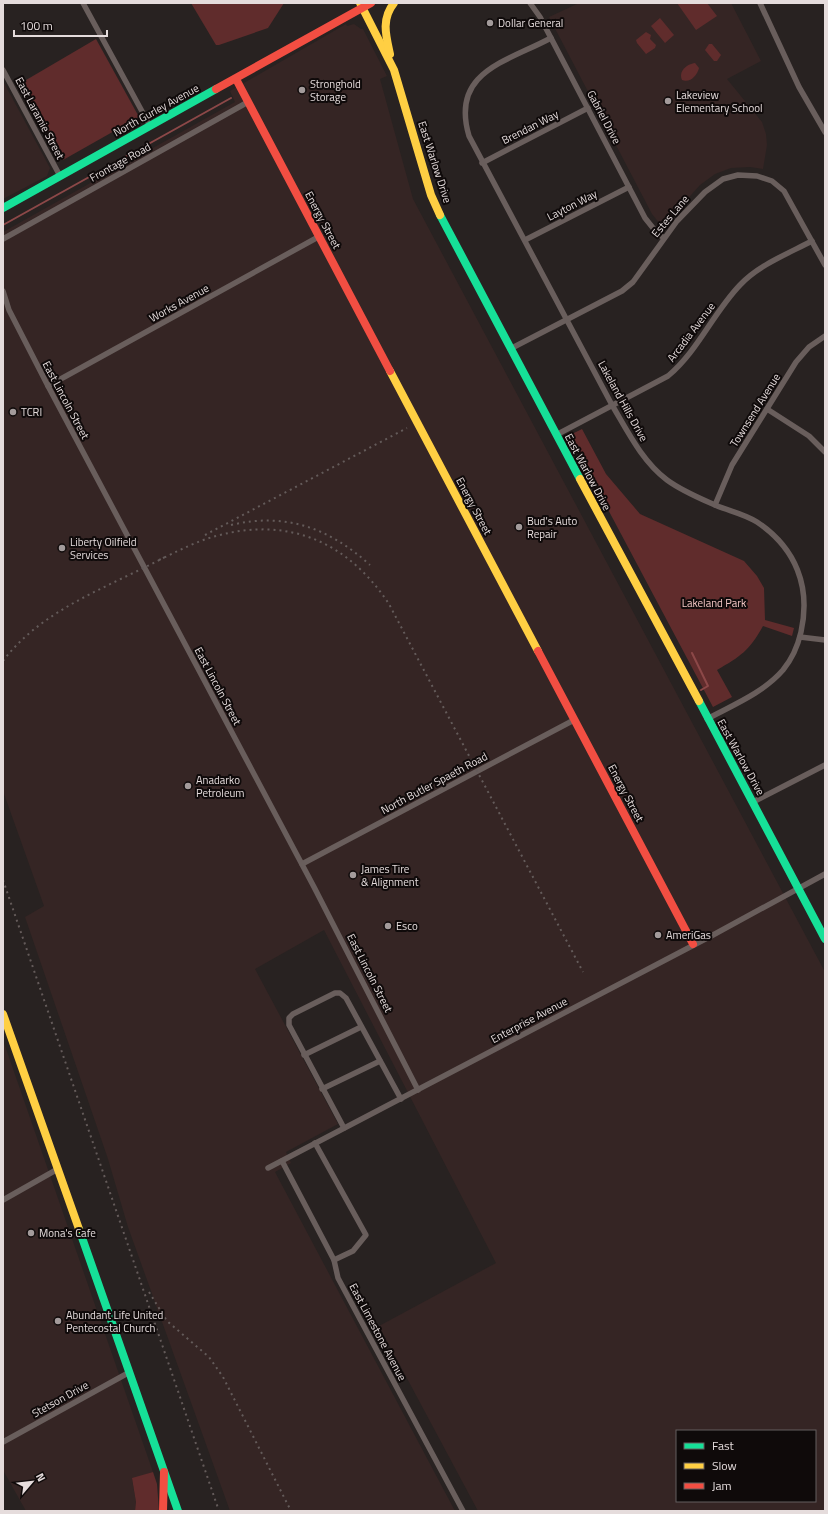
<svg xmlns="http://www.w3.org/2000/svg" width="828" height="1514" viewBox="0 0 828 1514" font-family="'Titillium Web',sans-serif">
	<rect width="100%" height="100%" fill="#282221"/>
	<g fill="#352524" fill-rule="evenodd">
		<polygon points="579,3 731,3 761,61 727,79 762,122 766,134 767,145 763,169 750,167 731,168 715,174 700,185 665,224 660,224 652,214 549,17"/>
		<path d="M 346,24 L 347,26 L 354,24 L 361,29 L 363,29 L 387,76 L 380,79 L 413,199 L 825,972 L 825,1511 L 478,1511 L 379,1326 L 496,1263 L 324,930 L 255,969 L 338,1124 L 286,1152 L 291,1163 L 275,1172 L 455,1511 L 230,1511 L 128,1227 L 108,1159 L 25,917 L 44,906 L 3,791 L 3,232 L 235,102 L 230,91 ZM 677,1431 L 815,1431 L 815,1501 L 677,1501 Z"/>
		<polygon points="3,81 50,168 47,176 3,199"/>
		<polygon points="3,1040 153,1472 132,1479 136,1502 135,1511 26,1511 3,1470"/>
	</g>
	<g fill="#602c2c">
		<polygon points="191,3 284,3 268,28 219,45 216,45"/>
		<polygon points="677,3 707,3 717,16 696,30"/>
		<polygon points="660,18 674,35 665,43 651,26"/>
		<polygon points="646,32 651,35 650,39 656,45 655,48 646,54 637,43 636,40"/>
		<polygon points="96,39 139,117 63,160 21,83"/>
		<polygon points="709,44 712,44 721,55 717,61 714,61 705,50"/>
		<path d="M 695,63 L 699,68 C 697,76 690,83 682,80 C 678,71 687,64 695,63 Z"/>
		<path d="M 582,429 L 606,474 L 640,514 L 744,561 L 757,576 L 764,588 L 765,620 L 794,628 L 792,636 L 763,626 C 749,651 741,656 717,670 L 732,697 L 713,707 L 570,438 L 572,434 Z"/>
		<polygon points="153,1472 157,1484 159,1511 135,1511 136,1502 132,1478"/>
	</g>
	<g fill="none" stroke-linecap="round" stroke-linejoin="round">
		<g stroke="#8c4848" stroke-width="2">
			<polyline points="3,225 231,98"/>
			<polyline points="692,653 708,686 701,690"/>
		</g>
		<g stroke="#695e5c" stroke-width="5.5">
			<polyline points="83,3 150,126"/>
			<polyline points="530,3 540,17 645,218 657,233 664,238"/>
			<polyline points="760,3 799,87 825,132"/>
			<path d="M 551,38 C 506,62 450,72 469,136 L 612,405 C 628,432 642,461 667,480 C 682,491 699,498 715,505 C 729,511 745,514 757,522 C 796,548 811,587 801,632 C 798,645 792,659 783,670 C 763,693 733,705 707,719"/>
			<polyline points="3,70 60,176"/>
			<polyline points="482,163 588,108"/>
			<polyline points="3,239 248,102"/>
			<polyline points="525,240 629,187"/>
			<polyline points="3,291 9,310 48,386 314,887 418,1090"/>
			<polyline points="510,349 622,291 633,282 677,221 705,192 723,179 738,175 757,176 772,181 784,191 825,265"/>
			<polyline points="48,386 320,236"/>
			<polyline points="767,409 809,436 825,452"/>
			<path d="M 556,435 L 668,376 C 698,351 713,313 740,285 C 759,265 787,254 812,241"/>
			<polyline points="715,505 732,465 796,362 809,347 825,336"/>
			<polyline points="800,637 825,640"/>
			<polyline points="753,802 825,765"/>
			<polyline points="302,864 574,720"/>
			<polyline points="304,1055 361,1027"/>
			<polyline points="322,1089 380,1061"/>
			<polyline points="344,1128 289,1025 289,1018 293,1014 335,993 340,993 346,998 401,1099"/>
			<polyline points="315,1143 366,1235 353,1251 334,1260"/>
			<polyline points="282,1161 334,1260 338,1278 463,1511"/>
			<polyline points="268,1168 713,935 825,874"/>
			<polyline points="3,1200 56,1170"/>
			<polyline points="3,1442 128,1373"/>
		</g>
		<g stroke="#16e098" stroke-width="8">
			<polyline points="3,208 216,89"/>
			<polyline points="440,215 580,479"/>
			<polyline points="699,701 825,939"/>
			<polyline points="79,1229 178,1511"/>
		</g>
		<g stroke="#ffcf43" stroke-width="8">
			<polyline points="360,3 394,70 431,195 440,215"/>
			<path d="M 390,54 C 386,36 381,19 394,3"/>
			<polyline points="390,371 538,651"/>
			<polyline points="580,479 699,701"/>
			<polyline points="3,1014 79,1229"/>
		</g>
		<g stroke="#f24e42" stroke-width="8">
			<polyline points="236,79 390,371"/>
			<polyline points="216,89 371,3"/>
			<polyline points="538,651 693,944"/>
			<polyline points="163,1511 164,1472"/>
		</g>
		<g stroke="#645b5a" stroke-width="2" stroke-dasharray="2 4" stroke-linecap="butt">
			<path d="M 231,525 C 286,512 329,528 370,565"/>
			<polyline points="205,535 407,428"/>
			<path d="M 159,560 C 178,551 197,541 216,536 C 289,516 348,542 389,604 L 583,972"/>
			<path d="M 3,661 C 42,609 109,587 165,557"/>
			<polyline points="3,880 219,1511"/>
			<polyline points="149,1292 167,1321 209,1357 223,1377 291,1511"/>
		</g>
	</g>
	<g fill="#a39b9b" stroke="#0f0a0a" stroke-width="1.5">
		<circle cx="490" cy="23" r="4"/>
		<circle cx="302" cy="90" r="4"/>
		<circle cx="668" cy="101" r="4"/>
		<circle cx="13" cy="412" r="4"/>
		<circle cx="519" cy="527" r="4"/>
		<circle cx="62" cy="548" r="4"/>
		<circle cx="188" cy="786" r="4"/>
		<circle cx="353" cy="875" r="4"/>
		<circle cx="388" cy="926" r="4"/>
		<circle cx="658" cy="935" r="4"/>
		<circle cx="31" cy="1233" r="4"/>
		<circle cx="58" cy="1321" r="4"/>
	</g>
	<g text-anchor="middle" stroke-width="4" stroke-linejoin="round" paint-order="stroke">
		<g font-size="11" fill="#e5dcdc" stroke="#0f0a0a" text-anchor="start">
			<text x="498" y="27">Dollar General</text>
			<text x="310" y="88">Stronghold<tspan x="310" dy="13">Storage</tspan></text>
			<text x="676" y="99">Lakeview<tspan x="676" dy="13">Elementary School</tspan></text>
			<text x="21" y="416">TCRI</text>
			<text x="527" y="525">Bud's Auto<tspan x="527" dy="13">Repair</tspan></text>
			<text x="70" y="546">Liberty Oilfield<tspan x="70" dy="13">Services</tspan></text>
			<text x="196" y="784">Anadarko<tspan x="196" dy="13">Petroleum</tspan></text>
			<text x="361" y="873">James Tire<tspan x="361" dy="13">&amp; Alignment</tspan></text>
			<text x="396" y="930">Esco</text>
			<text x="666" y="939">AmeriGas</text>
			<text x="39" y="1237">Mona's Cafe</text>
			<text x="66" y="1319">Abundant Life United<tspan x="66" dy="13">Pentecostal Church</tspan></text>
		</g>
		<g font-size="11" fill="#e5dcdc" stroke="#0f0a0a">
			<text transform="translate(156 110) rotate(-29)" y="4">North Gurley Avenue</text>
			<text transform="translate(604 117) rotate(62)" y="4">Gabriel Drive</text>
			<text transform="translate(40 118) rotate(62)" y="4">East Laramie Street</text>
			<text transform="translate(530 127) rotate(-27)" y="4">Brendan Way</text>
			<text transform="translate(120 162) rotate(-29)" y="4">Frontage Road</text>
			<text transform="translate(435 162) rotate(72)" y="4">East Warlow Drive</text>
			<text transform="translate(572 205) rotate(-27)" y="4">Layton Way</text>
			<text transform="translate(670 216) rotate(-50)" y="4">Estes Lane</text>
			<text transform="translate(323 220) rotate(62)" y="4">Energy Street</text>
			<text transform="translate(179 303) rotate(-29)" y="4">Works Avenue</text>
			<text transform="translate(691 332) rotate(-53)" y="4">Arcadia Avenue</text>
			<text transform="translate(66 400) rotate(62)" y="4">East Lincoln Street</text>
			<text transform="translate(623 401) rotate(61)" y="4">Lakeland Hills Drive</text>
			<text transform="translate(755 410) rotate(-58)" y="4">Townsend Avenue</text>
			<text transform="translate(588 472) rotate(62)" y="4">East Warlow Drive</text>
			<text transform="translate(474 506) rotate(62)" y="4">Energy Street</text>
			<text transform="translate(218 686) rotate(62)" y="4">East Lincoln Street</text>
			<text transform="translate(741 757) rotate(61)" y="4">East Warlow Drive</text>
			<text transform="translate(434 783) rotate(-28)" y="4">North Butler Spaeth Road</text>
			<text transform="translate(626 793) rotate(62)" y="4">Energy Street</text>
			<text transform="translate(370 973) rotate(63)" y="4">East Lincoln Street</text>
			<text transform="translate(529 1020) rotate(-28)" y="4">Enterprise Avenue</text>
			<text transform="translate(378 1332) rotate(62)" y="4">East Limestone Avenue</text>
			<text transform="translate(60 1399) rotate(-29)" y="4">Stetson Drive</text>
		</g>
		<g font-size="11" fill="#f3c6c4" stroke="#0f0a0a">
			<text x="714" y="607">Lakeland Park</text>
		</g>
	</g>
	<rect width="828" height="1514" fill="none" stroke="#e5dcdc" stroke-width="8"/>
	<rect x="676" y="1430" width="140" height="72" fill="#0f0a0a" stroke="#655e5e"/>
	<rect x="684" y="1443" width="20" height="6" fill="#16e098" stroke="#655e5e"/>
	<text x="712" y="1450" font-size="12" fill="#e5dcdc">Fast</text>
	<rect x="684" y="1463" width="20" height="6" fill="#ffcf43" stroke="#655e5e"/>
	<text x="712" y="1470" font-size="12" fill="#e5dcdc">Slow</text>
	<rect x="684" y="1483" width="20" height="6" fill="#f24e42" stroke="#655e5e"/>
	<text x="712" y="1490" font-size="12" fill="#e5dcdc">Jam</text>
	<g transform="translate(32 1482) rotate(62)" stroke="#0f0a0a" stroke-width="3" paint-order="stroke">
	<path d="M0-3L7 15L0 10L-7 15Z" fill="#e5dcdc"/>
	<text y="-6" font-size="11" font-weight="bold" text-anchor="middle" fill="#e5dcdc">N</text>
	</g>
	<path d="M14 30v6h93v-6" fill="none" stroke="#e5dcdc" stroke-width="2"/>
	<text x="20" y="30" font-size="12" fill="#e5dcdc" stroke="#0f0a0a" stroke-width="3" paint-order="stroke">100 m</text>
</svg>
